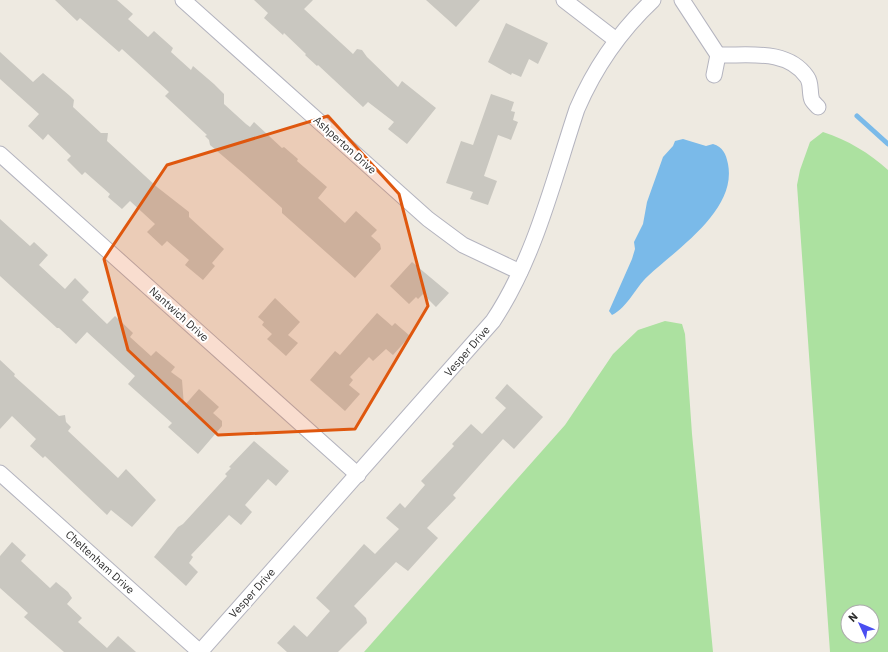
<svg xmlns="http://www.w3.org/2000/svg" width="888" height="652" viewBox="0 0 888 652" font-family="'IBM Plex Sans',sans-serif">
	<rect width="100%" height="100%" fill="#eeeae1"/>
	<g fill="#ace1a0" fill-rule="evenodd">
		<path d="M 823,132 C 848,140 869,153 888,170 L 888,652 L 830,652 L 797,185 L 800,170 L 810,142 ZM 848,612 L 872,612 L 872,636 L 848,636 Z"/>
		<polygon points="665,321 682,324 685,334 692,434 713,652 364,652 565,425 613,354 638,330"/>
	</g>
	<path fill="#7abae9" d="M 683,139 L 706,146 L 713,144 C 723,147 726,154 728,164 C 737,210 678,248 648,276 C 635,288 628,307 612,315 L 609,311 L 632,259 L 635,249 L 634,242 L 643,224 L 647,202 L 663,157 L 673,146 L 675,141 Z"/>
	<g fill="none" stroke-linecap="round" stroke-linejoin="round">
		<polyline stroke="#7abae9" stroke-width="5" points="857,116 888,144"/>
	</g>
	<g fill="#c9c7c0">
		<polygon points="55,0 117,0 133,14 128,19 148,37 154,31 173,48 171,52 191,70 193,66 214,84 224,94 224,104 246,124 250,127 254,122 282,148 284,147 298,159 297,161 327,187 318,198 345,223 356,211 377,230 371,236 380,244 381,249 355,278 282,213 282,208 244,174 210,145 209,140 205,136 207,135 165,96 169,92 122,49 119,52 80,18 77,21"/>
		<polygon points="254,0 313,0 304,9 353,54 357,49 362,50 367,57 398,87 402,81 436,108 407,144 388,129 394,122 368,102 363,107 318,65 317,66 305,55 306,54 284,33 283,35 264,18 268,13"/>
		<polygon points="426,0 480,0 456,27"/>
		<polygon points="506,23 548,43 538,64 529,59 521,77 512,73 511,75 488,62"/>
		<polygon points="0,52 33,82 43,73 70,96 74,100 73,107 101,133 108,133 107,141 157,187 189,212 189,217 224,249 212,263 215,266 203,280 185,265 189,260 167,241 162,246 147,232 155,224 130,201 122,209 108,197 110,194 85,172 82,175 67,160 71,156 48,134 43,140 28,126 39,114 0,79"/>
		<polygon points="491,94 514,102 511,111 515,112 513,120 518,122 511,140 498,135 484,176 497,181 488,205 470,199 473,192 446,183 461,141 473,145"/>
		<polygon points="0,219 30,246 34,242 48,255 39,265 65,289 75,278 89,292 82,300 107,324 115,316 133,333 130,337 151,356 156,351 175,367 171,372 182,380 184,406 199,389 219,407 213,413 222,421 222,426 198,454 168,427 172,423 128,384 135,376 87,332 76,344 59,328 57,328 0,276"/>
		<polygon points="412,262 449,293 436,307 423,294 418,299 416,297 409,304 390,286"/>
		<polygon points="275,298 300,322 288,335 298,343 286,356 267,339 272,334 262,325 264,322 258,317"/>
		<polygon points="377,313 392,326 395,323 410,336 393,355 386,349 373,361 369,357 350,377 353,380 349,385 360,394 345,411 310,380 335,351 340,355"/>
		<polygon points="0,360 15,374 14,376 59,416 65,415 66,422 71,427 68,431 118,478 126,469 156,500 132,527 111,510 107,515 45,456 43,458 30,446 36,439 12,416 0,429"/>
		<polygon points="507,384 543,417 514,449 503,439 453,495 456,498 427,528 438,538 408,571 396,562 354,606 366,618 367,623 338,652 287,652 277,643 294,625 307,637 330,611 316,598 364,544 375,554 399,529 386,518 400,503 405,508 425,485 421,481 454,446 452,444 471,424 482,434 506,408 495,398"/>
		<polygon points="254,441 289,471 276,486 268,479 245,505 252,512 241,525 229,515 191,555 193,557 189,563 198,572 186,586 154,557 178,527 183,524 227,476 225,474 231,468 229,467"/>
		<polygon points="12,542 26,555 21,561 50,588 56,582 68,592 72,598 67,604 82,618 78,622 107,648 118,636 136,652 64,652 24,617 28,613 0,588 0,556"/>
	</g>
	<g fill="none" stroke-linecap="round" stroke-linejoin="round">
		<g stroke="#b4b4bf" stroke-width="17">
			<g id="street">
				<polyline points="183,0 428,219 463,245 520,272"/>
				<polyline points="564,0 616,40"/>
				<polyline points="682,0 718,55 714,75"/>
				<path d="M 718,55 C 747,56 787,48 807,77 C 812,84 809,93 812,100 C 813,102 816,105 818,107"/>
				<polyline points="0,154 358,475"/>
				<polyline points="0,473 200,652"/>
				<path d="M 200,652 L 493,321 C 535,258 553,181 577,109 C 595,67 619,32 653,0"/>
			</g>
		</g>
		<use href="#street" stroke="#fff" stroke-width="15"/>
	</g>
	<path fill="#df570e" fill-opacity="0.2" stroke="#df570e" stroke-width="3" stroke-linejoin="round" d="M 328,116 L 399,194 L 428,306 L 355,429 L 218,435 L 128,350 L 104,259 L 167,165 Z"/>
	<g text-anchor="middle" stroke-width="4" stroke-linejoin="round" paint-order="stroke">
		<g font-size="11" fill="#2d2d2d" stroke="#fff">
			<text transform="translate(345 145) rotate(42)" y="4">Ashperton Drive</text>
			<text transform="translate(179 314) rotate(42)" y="4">Nantwich Drive</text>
			<text transform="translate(467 351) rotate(-49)" y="4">Vesper Drive</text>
			<text transform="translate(100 562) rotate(42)" y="4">Cheltenham Drive</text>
			<text transform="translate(252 593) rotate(-48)" y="4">Vesper Drive</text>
		</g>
	</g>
	<g transform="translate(860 624) rotate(314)"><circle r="19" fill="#ffffff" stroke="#ababab"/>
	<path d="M0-3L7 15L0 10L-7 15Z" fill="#4a4ef1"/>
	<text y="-6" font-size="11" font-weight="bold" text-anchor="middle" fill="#2d2d2d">N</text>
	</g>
</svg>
